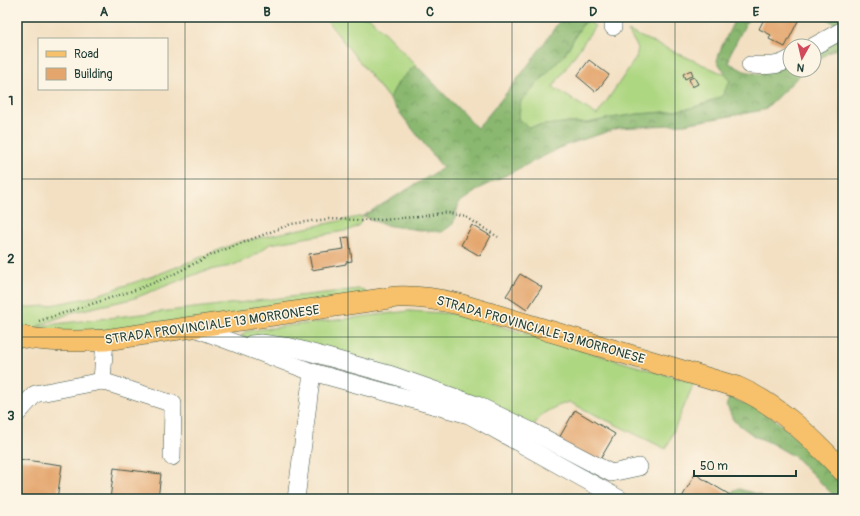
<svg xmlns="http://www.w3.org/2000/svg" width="860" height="516" viewBox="0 0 860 516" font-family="Pangolin,sans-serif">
	<defs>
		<pattern id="forest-crowns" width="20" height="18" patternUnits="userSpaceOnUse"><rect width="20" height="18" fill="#8ab870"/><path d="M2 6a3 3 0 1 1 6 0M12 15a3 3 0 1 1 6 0" fill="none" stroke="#70975d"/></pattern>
	</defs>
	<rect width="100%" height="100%" fill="#fcf5e5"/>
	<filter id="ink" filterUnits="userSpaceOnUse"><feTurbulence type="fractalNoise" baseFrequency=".025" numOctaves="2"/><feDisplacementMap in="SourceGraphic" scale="8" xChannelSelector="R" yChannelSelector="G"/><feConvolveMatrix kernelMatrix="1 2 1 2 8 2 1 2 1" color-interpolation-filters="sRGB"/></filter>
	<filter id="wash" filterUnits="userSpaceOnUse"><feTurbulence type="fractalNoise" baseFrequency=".012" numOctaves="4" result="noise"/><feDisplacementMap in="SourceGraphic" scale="16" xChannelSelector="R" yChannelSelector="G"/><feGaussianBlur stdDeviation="0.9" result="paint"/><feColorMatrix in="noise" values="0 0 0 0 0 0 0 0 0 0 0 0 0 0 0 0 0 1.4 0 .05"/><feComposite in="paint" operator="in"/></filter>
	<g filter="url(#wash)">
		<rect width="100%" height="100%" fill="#f3e0c3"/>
		<g fill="#aed782" stroke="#668a5b">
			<polygon points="324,17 369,17 416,65 399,81 389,99"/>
			<polygon points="587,20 595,26 553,87 597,115 636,58 638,48 628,31 726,75 730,81 722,96 707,103 691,108 666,112 638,114 611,118 588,123 563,123 528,127 518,119 521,101 565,54 580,28"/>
			<polygon points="363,216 359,225 350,230 270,244 252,257 231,266 204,271 132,299 73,312 38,326 359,289 364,290 369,296 92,337 17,327 17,308 47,306 91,297 159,274 239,242"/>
			<path d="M 409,311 L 459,314 L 694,383 L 666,449 L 569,402 C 555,407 541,411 534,425 L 241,337 C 244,331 248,331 255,330 Z"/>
		</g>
		<g fill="url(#forest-crowns)" stroke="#547a52">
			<path d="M 562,17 L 590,17 L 580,28 L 565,54 L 521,101 L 518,119 L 528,127 L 563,123 L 588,123 L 611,118 L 638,114 L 666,112 L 691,108 L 707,103 L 722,96 L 730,81 L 717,61 L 721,48 L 736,17 L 749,17 L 730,54 L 729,63 L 744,71 L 759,74 L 790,62 L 790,70 L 805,70 L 764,110 L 685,124 L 619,128 L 566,145 L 482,187 L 459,203 L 453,224 L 442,232 L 427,231 L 384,225 L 363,216 L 443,168 L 389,99 L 399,81 L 416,65 L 477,128 C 508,93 536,56 562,17 Z"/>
			<polygon points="826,17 843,17 843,46 828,53 814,63 814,48 837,26"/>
			<polygon points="729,397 766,412 843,476 843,497 840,497 832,494 795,457 769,442 754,436 733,420 727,405"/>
			<polygon points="739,489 760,495 766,499 729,499 734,490"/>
		</g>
		<g id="blocks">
			<g fill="#e4a66d">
				<polygon points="765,17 800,17 785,47 769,39 771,35 759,29"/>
				<polygon points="589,60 609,75 596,92 577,76"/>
				<polygon points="691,70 693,75 685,79 683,74"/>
				<polygon points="694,77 698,84 692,87 689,79"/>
				<rect x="841" y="91" width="2" height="33"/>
				<polygon points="472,225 491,236 480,256 461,245"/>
				<polygon points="349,237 352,261 346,262 346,264 312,270 309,254 344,249 342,238"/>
				<polygon points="520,274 542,287 527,310 506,296"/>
				<polygon points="575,410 615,434 598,463 558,440"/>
				<polygon points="18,459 62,465 57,499 17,499"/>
				<polygon points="114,468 161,474 158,499 110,499"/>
				<polygon points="695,474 735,498 735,499 681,499"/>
			</g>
		</g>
	</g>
	<g filter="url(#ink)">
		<use href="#blocks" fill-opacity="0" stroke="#3f5549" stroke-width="1"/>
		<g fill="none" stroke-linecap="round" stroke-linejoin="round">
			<g stroke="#3f5549" stroke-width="18">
				<g id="minor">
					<polyline points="613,27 613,17"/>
					<polyline points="814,46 843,30"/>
					<path d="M 750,65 C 764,66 777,67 790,59"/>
					<polyline points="192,327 312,372 469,415 620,499"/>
					<polyline points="251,344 261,343 291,347 392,375 477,405 531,431 611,473 639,467"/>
					<polyline points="102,381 105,340"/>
					<polyline points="17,414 35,394 102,381 173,404 172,457"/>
					<polyline points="296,499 312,372"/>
				</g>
			</g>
			<g stroke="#3f5549" stroke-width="22">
				<path id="major" d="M 17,336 C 47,342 74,342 105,340 L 396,297 C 418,296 437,299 459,304 L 737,387 C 779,405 812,438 843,471"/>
			</g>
			<polyline stroke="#3f5549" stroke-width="2.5" stroke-dasharray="1 3" stroke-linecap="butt" points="39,321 138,289 170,276 211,255 291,224 328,219 361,220 419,217 446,212 466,217 498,237"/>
			<use href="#minor" stroke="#fff" stroke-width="17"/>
			<use href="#major" stroke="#f7c06b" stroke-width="21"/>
		</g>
	</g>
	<path fill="none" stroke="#1f3d34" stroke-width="1" stroke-opacity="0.55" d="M 185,17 L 185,499M 348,17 L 348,499M 512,17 L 512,499M 675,17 L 675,499M 17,179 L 843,179M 17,337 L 843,337"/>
	<g text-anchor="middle" stroke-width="3" stroke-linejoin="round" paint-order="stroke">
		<g font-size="13" fill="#1f3d34" stroke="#fcf5e5">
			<text transform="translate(212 324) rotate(-8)" y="5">STRADA PROVINCIALE 13 MORRONESE</text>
			<text transform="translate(541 329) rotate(16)" y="5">STRADA PROVINCIALE 13 MORRONESE</text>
		</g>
	</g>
	<rect width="860" height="516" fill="none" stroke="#fcf5e5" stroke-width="44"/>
	<rect x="38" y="38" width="130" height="52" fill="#fcf5e5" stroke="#a4ab9e"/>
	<rect x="46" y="51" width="20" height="6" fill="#f7c06b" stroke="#a4ab9e"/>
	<text x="74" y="58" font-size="12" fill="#1f3d34">Road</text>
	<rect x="46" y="68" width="20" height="12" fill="#e4a66d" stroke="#a4ab9e"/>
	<text x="74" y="78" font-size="12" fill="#1f3d34">Building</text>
	<g transform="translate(802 58) rotate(188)"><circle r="19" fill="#fcf5e5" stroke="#a4ab9e"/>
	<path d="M0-3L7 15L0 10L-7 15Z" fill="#d1495b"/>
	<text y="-6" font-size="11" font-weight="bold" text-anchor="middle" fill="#1f3d34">N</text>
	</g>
	<path d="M694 470v6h102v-6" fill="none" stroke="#1f3d34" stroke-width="2"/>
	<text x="700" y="470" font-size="12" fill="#1f3d34" stroke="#fcf5e5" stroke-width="3" paint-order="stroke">50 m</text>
	<rect x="22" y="22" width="816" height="472" fill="none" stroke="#1f3d34" stroke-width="1.5"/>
	<g font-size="13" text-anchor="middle" font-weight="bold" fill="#1f3d34">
		<text x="104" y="16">A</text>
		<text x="267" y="16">B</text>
		<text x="430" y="16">C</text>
		<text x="593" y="16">D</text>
		<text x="756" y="16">E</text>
		<text x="11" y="105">1</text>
		<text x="11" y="263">2</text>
		<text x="11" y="420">3</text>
	</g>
</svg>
